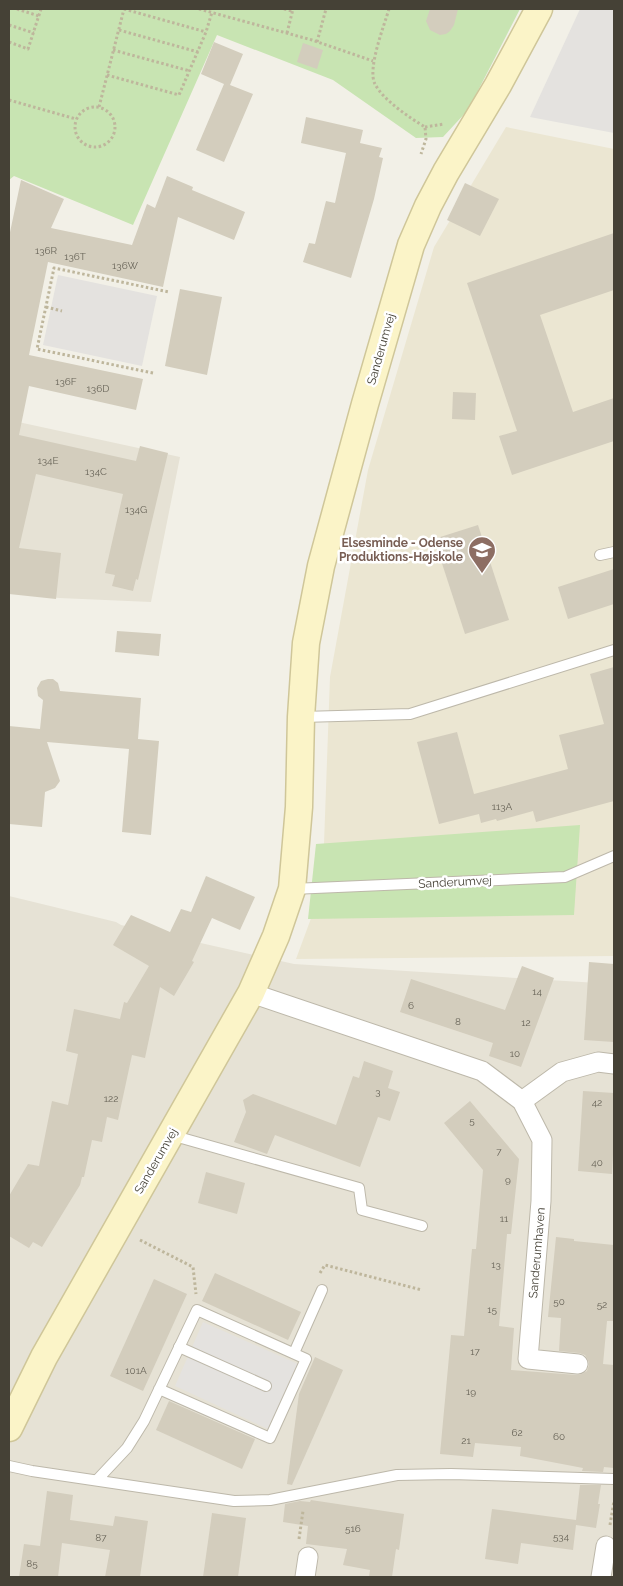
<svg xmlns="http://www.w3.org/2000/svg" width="623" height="1586" viewBox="0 0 623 1586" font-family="Raleway,sans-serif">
	<rect width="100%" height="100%" fill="#f2f0e7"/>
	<g fill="#e6e2d5">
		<polygon points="9,420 180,457 151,602 59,598 9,592"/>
		<polygon points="9,896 116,922 121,925 294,964 614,984 614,1577 9,1577"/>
	</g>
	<polygon fill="#ebe6d2" points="506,127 614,149 614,956 296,959 313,913 324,844 330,677 368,470 434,247"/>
	<g fill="#c8e4b2">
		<polygon points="9,9 520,9 468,110 443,137 416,138 333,80 217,35 133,225 14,176 9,180"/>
		<polygon points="580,825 574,915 308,919 316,844"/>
	</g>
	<g fill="#e4e2df">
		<polygon points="580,9 614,9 614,133 530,117"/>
		<polygon points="58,275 157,296 142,366 43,345"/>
		<polygon points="203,1322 298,1364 268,1429 175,1386"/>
	</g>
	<g fill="#d3cdbd">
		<polygon points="430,9 458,9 454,25 450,31 446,34 440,35 430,30 426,21"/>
		<polygon points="214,42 243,54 230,85 253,94 224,162 196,150 224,84 201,74"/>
		<polygon points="303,43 323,50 317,69 297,62"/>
		<polygon points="306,117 363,130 360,143 382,148 379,157 383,158 374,199 351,278 303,262 309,243 315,244 326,201 335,203 346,153 301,143"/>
		<polygon points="167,176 193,187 192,190 245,212 234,240 178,217 163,287 48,262 29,355 143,379 136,410 29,386 19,435 136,461 140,446 168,453 138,580 136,579 133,591 112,586 115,575 105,573 123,494 36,474 19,548 61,553 56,599 9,594 9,237 21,180 64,199 51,228 132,245 147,204 155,208"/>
		<polygon points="465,183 499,199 480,236 447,220"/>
		<polygon points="614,233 614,290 540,315 573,412 614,398 614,441 512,475 499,436 517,431 467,283"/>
		<polygon points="180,289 222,297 207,375 165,366"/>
		<polygon points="453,392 476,393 475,420 452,419"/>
		<polygon points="478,525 509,620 465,634 434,539"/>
		<polygon points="614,569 614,604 568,619 558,587"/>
		<polygon points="117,631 161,634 159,656 115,652"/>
		<polygon points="614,667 614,801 536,822 533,811 497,821 496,819 481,823 479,814 439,824 417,742 457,732 474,794 568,769 559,735 604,724 590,674"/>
		<polygon points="48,679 53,679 58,683 60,691 141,698 138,739 159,741 151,835 122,832 129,749 47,742 60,781 55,788 45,792 42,827 9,824 9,726 40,729 43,700 38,696 37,688 41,681"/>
		<polygon points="206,876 255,897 240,930 212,918 192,961 194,962 174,996 160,987 145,1058 132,1055 118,1120 107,1117 102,1142 92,1140 84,1177 82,1177 80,1185 42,1247 33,1242 29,1248 9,1236 9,1196 28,1164 39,1166 52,1101 68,1105 78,1054 66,1051 74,1009 120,1019 124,1002 127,1003 149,966 113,945 131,915 170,932 181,909 191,912"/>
		<polygon points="589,962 614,964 614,1042 584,1040"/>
		<polygon points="522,966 554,978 521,1067 489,1056 493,1043 400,1012 411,979 505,1010"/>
		<polygon points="364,1061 393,1071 388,1088 400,1092 390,1121 378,1117 360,1167 275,1135 267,1154 234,1142 246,1112 243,1100 253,1094 336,1125 353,1076 359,1078"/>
		<polygon points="583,1091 614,1093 614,1136 612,1174 578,1171"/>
		<polygon points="470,1101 519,1159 511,1234 507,1234 499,1326 514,1328 511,1370 577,1375 582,1374 587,1371 589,1365 588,1360 585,1355 579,1353 559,1351 561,1318 548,1317 556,1237 574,1239 574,1241 614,1245 614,1321 607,1321 603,1364 614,1365 614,1468 604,1467 603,1472 582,1471 583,1468 520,1456 521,1447 475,1443 473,1457 440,1454 451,1335 464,1336 472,1249 476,1249 483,1170 444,1123"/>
		<polygon points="206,1172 245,1183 237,1214 198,1203"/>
		<polygon points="215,1273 301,1312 288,1340 202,1301"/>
		<polygon points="154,1279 187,1294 143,1391 110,1376"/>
		<polygon points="315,1357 343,1370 292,1485 287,1484 299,1394"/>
		<polygon points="169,1401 255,1439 242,1469 156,1430"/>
		<polygon points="580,1485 601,1485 598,1504 600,1504 596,1528 576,1525 573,1550 521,1543 518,1564 485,1559 492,1509 576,1520"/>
		<polygon points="47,1491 73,1495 70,1520 113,1526 115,1516 148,1521 140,1577 105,1577 110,1550 62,1543 58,1577 19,1577 24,1544 40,1546"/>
		<polygon points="311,1500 404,1514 399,1550 396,1549 392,1577 369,1577 370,1570 343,1565 347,1549 306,1544 308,1526 283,1522 285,1504 300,1501 310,1502"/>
		<polygon points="212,1513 246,1518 238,1577 203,1577"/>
	</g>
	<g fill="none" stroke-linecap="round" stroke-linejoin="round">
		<g stroke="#bdb8aa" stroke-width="12">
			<g id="lane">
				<polyline points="600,555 614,552"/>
				<polyline points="302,717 410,714 614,650"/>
				<polyline points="292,889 565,877 614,856"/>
				<polyline points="171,1135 359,1188 362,1210 422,1226"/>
				<polyline points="179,1347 266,1386"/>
				<polyline points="294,1353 322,1290"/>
				<polyline points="9,1466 32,1471 234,1501 270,1500 397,1475 451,1474 614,1479"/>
				<polyline points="97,1480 127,1448 144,1421 197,1310 306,1359 270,1438 159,1389"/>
			</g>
		</g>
		<g stroke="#bdb8aa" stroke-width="21">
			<g id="street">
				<polyline points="251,993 482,1071 522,1101 542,1140 541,1201 528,1359 578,1364"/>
				<polyline points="522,1101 562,1072 598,1062 614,1064"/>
				<polyline points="305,1577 308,1557"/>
				<polyline points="601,1577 606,1546"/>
			</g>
		</g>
		<g stroke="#cfc699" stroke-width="29">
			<polyline id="secondary" points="9,1428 44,1357 251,993 276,936 292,889 299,807 301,717 306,643 321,566 365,404 411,245 428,206 446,172 498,85 539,9"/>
		</g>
		<g stroke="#beb69c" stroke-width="3" stroke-dasharray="2.5 2.5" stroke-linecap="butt">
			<polyline points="17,9 39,16"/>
			<polyline points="124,9 206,32"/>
			<polyline points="199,9 312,40 373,61"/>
			<polyline points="284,9 292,11"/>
			<path d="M 389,9 C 384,26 367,69 375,84 C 383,100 410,118 425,127 L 426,139 L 421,154"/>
			<polyline points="9,25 34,33"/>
			<polyline points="119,30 198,52"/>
			<polyline points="287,33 293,9"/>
			<polyline points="9,42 28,49 41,9"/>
			<polyline points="317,42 326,9"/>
			<polyline points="113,50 190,71"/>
			<polyline points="107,75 179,95 206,32 212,12"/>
			<polyline points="9,100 76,119"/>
			<circle cx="95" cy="127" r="20"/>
			<polyline points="99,107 124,9"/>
			<polyline points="425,127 444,124"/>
			<polyline points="46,307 62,311"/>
			<polyline points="153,373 37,349 54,268 169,292"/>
			<polyline points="140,1240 193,1267 196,1294"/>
			<polyline points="320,1273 325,1265 422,1290"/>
			<polyline points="610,1525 614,1501"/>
			<polyline points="299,1539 303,1511"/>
		</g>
		<use href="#lane" stroke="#fff" stroke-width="10"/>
		<use href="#street" stroke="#fff" stroke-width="19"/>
		<use href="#secondary" stroke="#fbf4c8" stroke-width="26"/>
	</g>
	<defs>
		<g id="university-pin" transform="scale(1.4375)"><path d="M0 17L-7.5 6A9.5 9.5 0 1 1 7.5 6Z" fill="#8d6e63" stroke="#fff"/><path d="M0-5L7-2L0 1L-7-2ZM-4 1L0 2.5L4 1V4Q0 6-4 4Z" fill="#fff"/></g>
	</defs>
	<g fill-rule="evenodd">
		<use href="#university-pin" x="482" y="550"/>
	</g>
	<g text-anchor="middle" stroke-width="5" stroke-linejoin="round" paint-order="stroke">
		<g font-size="10" fill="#686458">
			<text x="46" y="254">136R</text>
			<text x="75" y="260">136T</text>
			<text x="125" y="269">136W</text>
			<text x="66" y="385">136F</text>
			<text x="98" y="392">136D</text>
			<text x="48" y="464">134E</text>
			<text x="96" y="475">134C</text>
			<text x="136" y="513">134G</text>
			<text x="502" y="810">113A</text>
			<text x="537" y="995">14</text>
			<text x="411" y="1009">6</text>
			<text x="458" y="1025">8</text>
			<text x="526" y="1026">12</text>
			<text x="515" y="1057">10</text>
			<text x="378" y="1095">3</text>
			<text x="111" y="1102">122</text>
			<text x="597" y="1106">42</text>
			<text x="472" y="1124">5</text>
			<text x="499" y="1155">7</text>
			<text x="597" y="1166">40</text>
			<text x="508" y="1183">9</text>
			<text x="504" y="1222">11</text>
			<text x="496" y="1268">13</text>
			<text x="559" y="1305">50</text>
			<text x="602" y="1308">52</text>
			<text x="492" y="1313">15</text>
			<text x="475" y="1355">17</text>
			<text x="136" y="1374">101A</text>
			<text x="471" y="1395">19</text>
			<text x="517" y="1436">62</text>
			<text x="559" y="1440">60</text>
			<text x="466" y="1444">21</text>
			<text x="353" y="1532">516</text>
			<text x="561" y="1540">534</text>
			<text x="101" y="1541">87</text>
			<text x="32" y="1567">85</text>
		</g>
		<g font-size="12" fill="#454136" stroke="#fff">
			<text transform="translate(381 349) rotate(-74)" y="4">Sanderumvej</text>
			<text transform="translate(455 882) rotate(-3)" y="4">Sanderumvej</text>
			<text transform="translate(156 1161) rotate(-60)" y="4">Sanderumvej</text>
			<text transform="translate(537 1253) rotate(-85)" y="4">Sanderumhaven</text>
		</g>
		<g font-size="12" font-weight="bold" fill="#785e54" stroke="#fff" text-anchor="end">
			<text x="463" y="547">Elsesminde - Odense<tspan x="463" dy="14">Produktions-Højskole</tspan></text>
		</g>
	</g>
	<rect width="623" height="1586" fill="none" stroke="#454136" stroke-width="20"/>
</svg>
